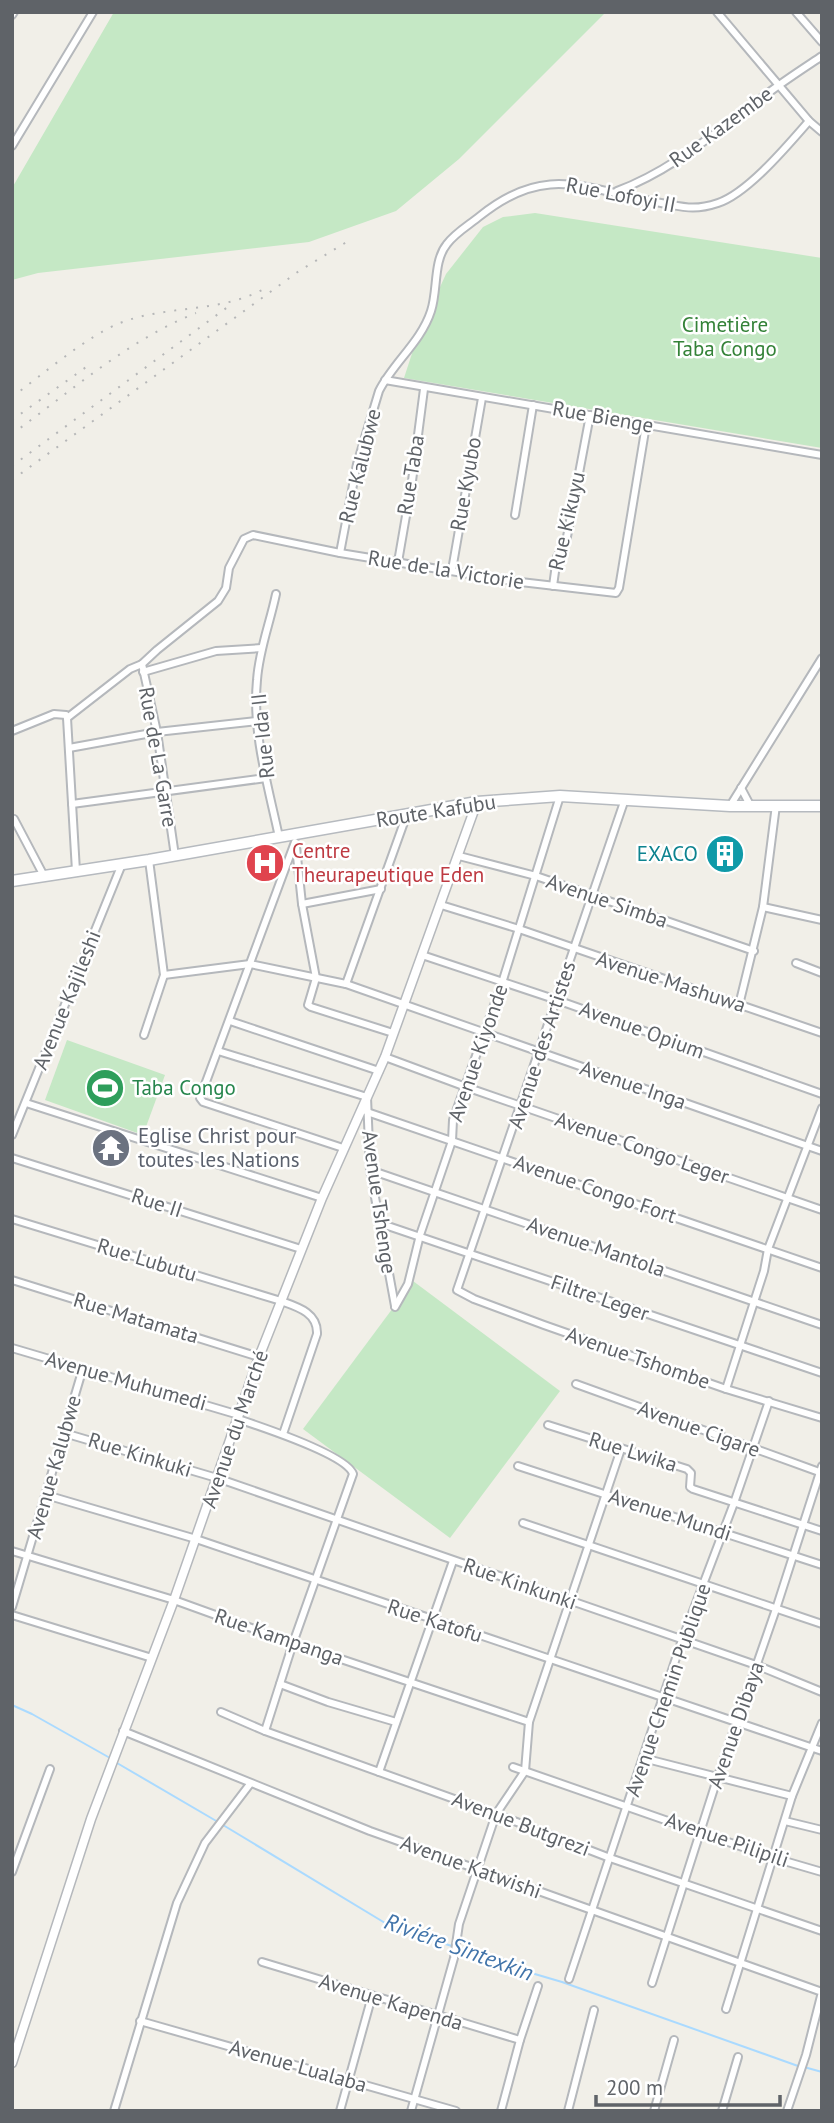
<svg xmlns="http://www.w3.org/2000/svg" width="834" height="2123" viewBox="0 0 834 2123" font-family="'PT Sans',sans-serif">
	<rect width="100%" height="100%" fill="#f1efe8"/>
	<g fill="#c5e8c5">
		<polygon points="114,12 606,12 459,159 396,211 309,242 38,273 12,280 12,188"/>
		<polygon points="535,213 822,258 822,448 404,378 418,335 446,274 483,227 503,217"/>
		<polygon points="67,1040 165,1075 143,1135 45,1100"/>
		<polygon points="413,1281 560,1391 450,1538 303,1429"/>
	</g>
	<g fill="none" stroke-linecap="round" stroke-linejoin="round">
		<g stroke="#aadaff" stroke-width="2">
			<polyline points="12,1705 32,1714 110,1758"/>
			<polyline points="117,1763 218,1822"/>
			<polyline points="223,1825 395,1929 452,1946"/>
			<polyline points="457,1947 510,1961 528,1972 562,1982 798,2066"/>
			<polyline points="804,2067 822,2072"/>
		</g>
		<g stroke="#b5b8bc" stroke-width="10">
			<g id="minor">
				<polyline points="717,12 809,121 822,132"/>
				<polyline points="796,12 822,42"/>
				<polyline points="12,15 14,12"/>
				<polyline points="12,146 93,12"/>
				<path d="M 617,191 C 671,171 713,134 759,100 C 779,84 801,70 822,56"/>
				<polyline points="385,380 822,455"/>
				<polyline points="515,515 533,405"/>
				<path d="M 340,553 L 357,464 L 379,391 C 393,363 421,342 431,311 C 438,290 433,261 447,244 C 455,233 469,225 480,216 C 547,162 586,190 661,203 C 684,207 694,211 718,203 C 748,193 788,145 809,121"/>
				<polyline points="398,562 412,481 424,389"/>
				<polyline points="452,570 482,398"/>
				<polyline points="553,586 557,557 566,542 590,415"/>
				<path d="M 276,594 C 270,623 259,650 257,680 C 252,733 268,785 279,837"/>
				<polyline points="143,672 216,651 262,648"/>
				<polyline points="67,718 130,669 142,664"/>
				<polyline points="12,731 54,714 66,715 67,718 76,871"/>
				<polyline points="69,748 157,732 257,721"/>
				<polyline points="741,788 750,805"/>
				<polyline points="625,799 457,1290 474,1299 544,1325 726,1389 822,1418"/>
				<polyline points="72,804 266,778"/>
				<polyline points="730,806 822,658"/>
				<polyline points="14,819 44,876"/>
				<polyline points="295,842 200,1098 203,1102 343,1148"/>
				<polyline points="296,847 302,904 316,978 308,1005 311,1007 393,1033"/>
				<polyline points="175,856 157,732 142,664 157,650 218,601 226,588 229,568 244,539 253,535 340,553 512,581 616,593 619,588 646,425"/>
				<polyline points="459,856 536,876 754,951"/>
				<polyline points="302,904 381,889"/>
				<polyline points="441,905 519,929 822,1033"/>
				<polyline points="763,907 822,920"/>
				<polyline points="422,955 557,1000 822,1094"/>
				<polyline points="796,963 822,973"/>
				<polyline points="164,975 250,964 346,984 822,1151"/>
				<polyline points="346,984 407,814"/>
				<polyline points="739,1005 763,907 776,805"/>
				<polyline points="230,1021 379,1071"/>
				<polyline points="144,1035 164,975 149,860"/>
				<polyline points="218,1051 367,1097 370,1170 395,1306"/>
				<polyline points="385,1057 466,1087 822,1210"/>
				<polyline points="26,1103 322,1198"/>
				<polyline points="367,1112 822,1268"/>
				<polyline points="12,1135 122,864"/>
				<polyline points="12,1158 301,1249"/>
				<polyline points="370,1170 822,1325"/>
				<path d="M 12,1219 L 281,1301 C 298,1307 318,1313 317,1334 L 283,1434"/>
				<polyline points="379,1223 822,1373"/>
				<polyline points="12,1280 259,1357"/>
				<polyline points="395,1307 408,1284 420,1235 452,1141 453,1120 502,983 560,796"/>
				<polyline points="12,1348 239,1415"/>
				<polyline points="576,1384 822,1473"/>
				<polyline points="726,1389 764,1271 768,1249 822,1108"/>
				<path d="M 238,1419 C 259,1426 347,1455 353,1474 L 293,1643 L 265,1731"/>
				<polyline points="548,1425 687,1469 691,1473 690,1487 693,1489 822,1531"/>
				<polyline points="64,1433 217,1478 756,1665 822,1692"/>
				<polyline points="518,1466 822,1565"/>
				<polyline points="46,1495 196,1539 822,1751"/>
				<polyline points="523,1523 822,1624"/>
				<polyline points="12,1551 174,1600 293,1643 529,1722"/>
				<polyline points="12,1607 83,1368"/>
				<polyline points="12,1615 152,1658"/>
				<polyline points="280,1684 328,1702 396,1722"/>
				<polyline points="221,1712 265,1731 496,1814 610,1858 822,1931"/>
				<polyline points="123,1731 370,1831 822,1992 806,2055 787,2111"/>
				<polyline points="643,1758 792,1796"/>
				<polyline points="513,1767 774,1858 822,1872"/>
				<polyline points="379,1772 453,1561"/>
				<polyline points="785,1821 822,1830"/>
				<polyline points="12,1872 50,1769"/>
				<polyline points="262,1962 520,2040"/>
				<polyline points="569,1979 682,1640 734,1503 769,1401"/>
				<polyline points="652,1983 718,1776 776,1609 822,1466"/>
				<polyline points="726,2009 792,1796 822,1723"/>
				<polyline points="140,2021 456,2111"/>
				<polyline points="114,2111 177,1903 205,1843 250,1784"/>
				<polyline points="340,2111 372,1996"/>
				<polyline points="411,2111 454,1958 459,1924 496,1814 525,1771 529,1722 621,1449"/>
				<polyline points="501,2111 520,2040 538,1986"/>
				<polyline points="568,2111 594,2010"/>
				<polyline points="654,2111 674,2040"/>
				<polyline points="722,2111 738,2057"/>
			</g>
		</g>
		<g stroke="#b5b8bc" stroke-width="11">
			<polyline id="tertiary" points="12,2063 91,1819 174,1600 259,1357 322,1198 385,1057 477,802"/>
		</g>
		<g stroke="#b6babf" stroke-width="13">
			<polyline id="secondary" points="12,881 149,860 477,802 560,796 730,806 822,806"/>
		</g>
		<use href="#minor" stroke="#fff" stroke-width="6"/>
		<use href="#tertiary" stroke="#fff" stroke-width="8"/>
		<use href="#secondary" stroke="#fff" stroke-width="10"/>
		<g stroke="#b6b7b8" stroke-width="2" stroke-dasharray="2 9" stroke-linecap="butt">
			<path d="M 12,397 C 42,375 87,336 120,323 C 166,305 218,313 262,290"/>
			<polyline points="12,420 89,365"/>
			<path d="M 12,434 C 70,392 128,340 196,313"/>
			<polyline points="12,466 229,306"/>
			<polyline points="12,480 299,271 350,240"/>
		</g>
	</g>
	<defs>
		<g id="building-disc" transform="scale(2.0125)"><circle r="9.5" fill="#0f9aa8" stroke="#fff"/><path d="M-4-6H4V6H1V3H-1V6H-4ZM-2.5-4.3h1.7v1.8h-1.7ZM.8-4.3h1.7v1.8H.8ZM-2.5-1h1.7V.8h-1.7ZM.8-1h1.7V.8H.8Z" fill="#fff"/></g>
		<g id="hospital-disc" transform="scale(2.0125)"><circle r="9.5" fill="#e0444e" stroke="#fff"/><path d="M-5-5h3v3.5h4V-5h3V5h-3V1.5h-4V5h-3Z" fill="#fff"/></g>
		<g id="stadium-disc" transform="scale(2.0125)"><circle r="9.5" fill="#2e9e5b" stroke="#fff"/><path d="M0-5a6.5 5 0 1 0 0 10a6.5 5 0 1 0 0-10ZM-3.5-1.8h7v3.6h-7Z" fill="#fff"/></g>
		<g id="temple-disc" transform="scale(2.0125)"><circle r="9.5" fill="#6b7280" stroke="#fff"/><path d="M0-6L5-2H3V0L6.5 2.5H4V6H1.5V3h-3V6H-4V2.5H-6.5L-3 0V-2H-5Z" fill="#fff"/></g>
	</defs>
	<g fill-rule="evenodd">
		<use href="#building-disc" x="725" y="854"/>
		<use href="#hospital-disc" x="265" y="863"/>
		<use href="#stadium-disc" x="105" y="1088"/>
		<use href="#temple-disc" x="111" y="1148"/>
	</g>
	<g text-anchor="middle" stroke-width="5" stroke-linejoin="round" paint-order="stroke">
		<g font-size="21" fill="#5f6368" stroke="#fff">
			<text transform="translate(721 127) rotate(-36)" y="7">Rue Kazembe</text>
			<text transform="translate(621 195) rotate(11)" y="7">Rue Lofoyi II</text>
			<text transform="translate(603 417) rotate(10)" y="7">Rue Bienge</text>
			<text transform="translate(360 466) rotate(-76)" y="7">Rue Kalubwe</text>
			<text transform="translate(411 475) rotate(-81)" y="7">Rue Taba</text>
			<text transform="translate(466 484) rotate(-80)" y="7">Rue Kyubo</text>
			<text transform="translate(567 521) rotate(-77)" y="7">Rue Kikuyu</text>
			<text transform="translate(446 570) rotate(9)" y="7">Rue de la Victorie</text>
			<text transform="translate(263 736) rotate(-96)" y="7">Rue Ida II</text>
			<text transform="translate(158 757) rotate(80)" y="7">Rue de La Garre</text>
			<text transform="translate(436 811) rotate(-9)" y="7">Route Kafubu</text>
			<text transform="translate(607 901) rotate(19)" y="7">Avenue Simba</text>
			<text transform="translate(671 982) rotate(18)" y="7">Avenue Mashuwa</text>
			<text transform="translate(67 1000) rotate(-68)" y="7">Avenue Kajileshi</text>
			<text transform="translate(642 1030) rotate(20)" y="7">Avenue Opium</text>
			<text transform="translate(542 1045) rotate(-72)" y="7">Avenue des Artistes</text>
			<text transform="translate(478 1053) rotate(-71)" y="7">Avenue Kiyonde</text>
			<text transform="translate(633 1085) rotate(19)" y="7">Avenue Inga</text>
			<text transform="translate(642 1148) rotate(19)" y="7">Avenue Congo Leger</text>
			<text transform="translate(595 1189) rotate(19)" y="7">Avenue Congo Fort</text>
			<text transform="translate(379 1202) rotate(82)" y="7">Avenue Tshenge</text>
			<text transform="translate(157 1203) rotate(18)" y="7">Rue II</text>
			<text transform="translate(596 1247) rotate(19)" y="7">Avenue Mantola</text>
			<text transform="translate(147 1260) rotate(17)" y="7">Rue Lubutu</text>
			<text transform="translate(600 1298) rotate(19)" y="7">Filtre Leger</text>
			<text transform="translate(136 1318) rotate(17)" y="7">Rue Matamata</text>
			<text transform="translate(638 1358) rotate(19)" y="7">Avenue Tshombe</text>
			<text transform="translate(126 1381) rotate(16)" y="7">Avenue Muhumedi</text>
			<text transform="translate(235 1429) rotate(-71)" y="7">Avenue du Marché</text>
			<text transform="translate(699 1429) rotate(20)" y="7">Avenue Cigare</text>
			<text transform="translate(633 1452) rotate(17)" y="7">Rue Lwika</text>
			<text transform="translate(140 1455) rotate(17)" y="7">Rue Kinkuki</text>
			<text transform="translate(54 1467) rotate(-74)" y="7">Avenue Kalubwe</text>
			<text transform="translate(670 1515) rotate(18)" y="7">Avenue Mundi</text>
			<text transform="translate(520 1584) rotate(19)" y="7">Rue Kinkunki</text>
			<text transform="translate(435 1621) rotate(18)" y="7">Rue Katofu</text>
			<text transform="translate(279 1637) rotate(19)" y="7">Rue Kampanga</text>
			<text transform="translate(668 1690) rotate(-71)" y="7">Avenue Chemin Publique</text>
			<text transform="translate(736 1725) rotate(-71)" y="7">Avenue Dibaya</text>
			<text transform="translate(521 1824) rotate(21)" y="7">Avenue Butgrezi</text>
			<text transform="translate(727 1840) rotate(19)" y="7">Avenue Pilipili</text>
			<text transform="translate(471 1867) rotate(20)" y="7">Avenue Katwishi</text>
			<text transform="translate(391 2002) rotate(17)" y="7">Avenue Kapenda</text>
			<text transform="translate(298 2066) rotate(16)" y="7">Avenue Lualaba</text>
		</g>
		<g font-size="21" fill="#348238" stroke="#fff">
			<text x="725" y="332">Cimetière<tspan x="725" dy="24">Taba Congo</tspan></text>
		</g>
		<g font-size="21" fill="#be3a42" stroke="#fff" text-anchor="start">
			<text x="292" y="858">Centre<tspan x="292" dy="24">Theurapeutique Eden</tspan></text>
		</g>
		<g font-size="21" fill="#0d838f" stroke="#fff" text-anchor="end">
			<text x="698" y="861">EXACO</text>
		</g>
		<g font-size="21" fill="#27864d" stroke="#fff" text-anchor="start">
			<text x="132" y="1095">Taba Congo</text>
		</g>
		<g font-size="21" fill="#5b616d" stroke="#fff" text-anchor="start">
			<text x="138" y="1143">Eglise Christ pour<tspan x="138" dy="24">toutes les Nations</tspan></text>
		</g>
		<g font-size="23" font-style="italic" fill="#4174aa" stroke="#fff">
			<text transform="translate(459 1947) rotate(20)" y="8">Riviére Sintexkin</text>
		</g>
	</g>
	<rect width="834" height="2123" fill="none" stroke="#5f6368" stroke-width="28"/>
	<path d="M596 2095v10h184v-10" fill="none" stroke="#5f6368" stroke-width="3.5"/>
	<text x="606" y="2095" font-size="21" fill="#5f6368" stroke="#ffffff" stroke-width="5" paint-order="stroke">200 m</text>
</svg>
